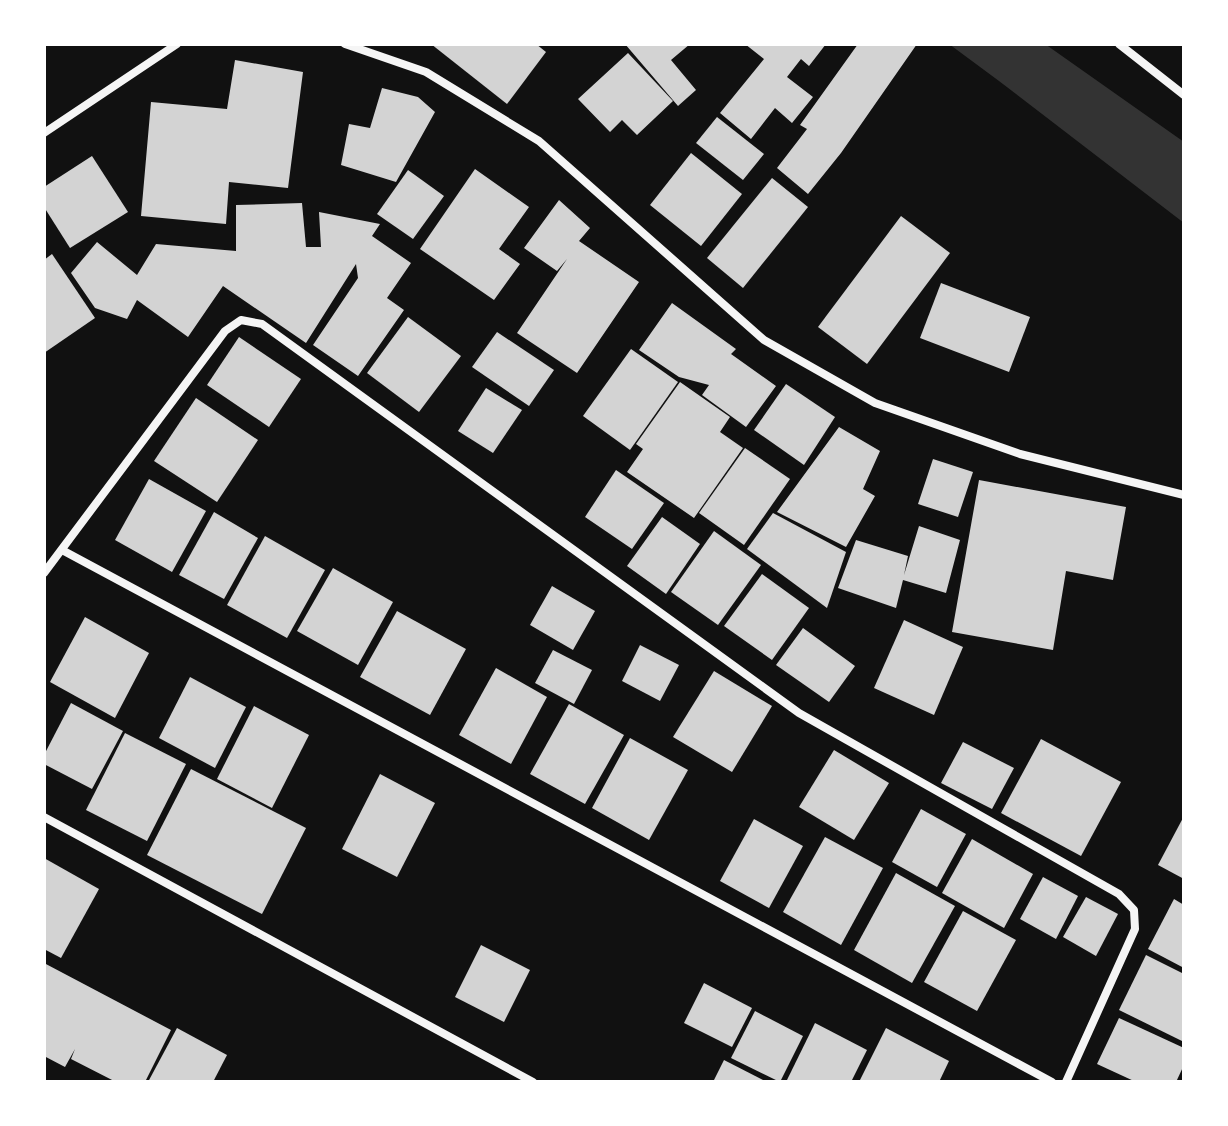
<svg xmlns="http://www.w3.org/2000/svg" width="1228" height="1126" viewBox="0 0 1228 1126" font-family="'Open Sans',sans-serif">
	<rect width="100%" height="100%" fill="#111"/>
	<polygon fill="#333" points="949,44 1045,44 1184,142 1184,223 999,81"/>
	<g fill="#d3d3d3">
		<polygon points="431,44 536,44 546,52 507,104"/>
		<polygon points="625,44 690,44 671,60 696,90 678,106"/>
		<polygon points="745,44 826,44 809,66 801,59 787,77 813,97 792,123 775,108 751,139 720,113 764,59"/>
		<polygon points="858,44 917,44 841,153 808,194 777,168 807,129 800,125"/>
		<polygon points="628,53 673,101 637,135 622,120 610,132 578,99"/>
		<polygon points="235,60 303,72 288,188 229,182 226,224 141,216 151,102 227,109"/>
		<polygon points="382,88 418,97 435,112 396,182 341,165 349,124 370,128"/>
		<polygon points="717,117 764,154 743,180 696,143"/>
		<polygon points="691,153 742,194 701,246 650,205"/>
		<polygon points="92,156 128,212 70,248 44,207 44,187"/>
		<polygon points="475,169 529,207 499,249 520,264 494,300 420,249"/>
		<polygon points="408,170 444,196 413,239 377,214"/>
		<polygon points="772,178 808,207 743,288 707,258"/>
		<polygon points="559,200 590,228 579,241 639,282 577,373 517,333 567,259 557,271 524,248"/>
		<polygon points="302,203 306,247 321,247 319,212 380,224 372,236 411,263 387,298 404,310 358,376 313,345 358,278 356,264 306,343 223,286 188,337 137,300 127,319 95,308 71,273 97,242 137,275 156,244 236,251 236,205"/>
		<polygon points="901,216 950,253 867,364 818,327"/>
		<polygon points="52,254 95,318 44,353 44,260"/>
		<polygon points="941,283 1030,317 1009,372 920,338"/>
		<polygon points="672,303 736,349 731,354 776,386 746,427 702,395 709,385 679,377 639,350"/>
		<polygon points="408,317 461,356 419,412 367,373"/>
		<polygon points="497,332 554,370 529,406 472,367"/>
		<polygon points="239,337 301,379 269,427 207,385"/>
		<polygon points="631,349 678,382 630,450 583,416"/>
		<polygon points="680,382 730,417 720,432 743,448 694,518 627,472 643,449 636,444"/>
		<polygon points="786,384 835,417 804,465 754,430"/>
		<polygon points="486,388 522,410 493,453 458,431"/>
		<polygon points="196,398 258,440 217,502 154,461"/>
		<polygon points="839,427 880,451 863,489 875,496 846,547 777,512"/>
		<polygon points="745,448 790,479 744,545 699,513"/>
		<polygon points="933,459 973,472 958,517 918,504"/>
		<polygon points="616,470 664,503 632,549 585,517"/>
		<polygon points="149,479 206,511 172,572 115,540"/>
		<polygon points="979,480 1126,507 1113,580 1066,571 1053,650 952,632"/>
		<polygon points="214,512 258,538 224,599 179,575"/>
		<polygon points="773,513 846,552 827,608 747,549"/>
		<polygon points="662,517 700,544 666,594 627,566"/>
		<polygon points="919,526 960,540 946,593 903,580 896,608 838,588 856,540 908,556 904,575"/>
		<polygon points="714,531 761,565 718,625 671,592"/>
		<polygon points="265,536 325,570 287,638 227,605"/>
		<polygon points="333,568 393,602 358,665 297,631"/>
		<polygon points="762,574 809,608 772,660 724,626"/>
		<polygon points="552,586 595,611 573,650 530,625"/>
		<polygon points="397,611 466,649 430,715 360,677"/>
		<polygon points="85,617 149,653 115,718 50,682"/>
		<polygon points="904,620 963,647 934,715 874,688"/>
		<polygon points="803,628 855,666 829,702 776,665"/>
		<polygon points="640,645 679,665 660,701 622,681"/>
		<polygon points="553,650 592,670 574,704 535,683"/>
		<polygon points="496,668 547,697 511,764 459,735"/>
		<polygon points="714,671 772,706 732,772 673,737"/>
		<polygon points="190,677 246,707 215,768 159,738"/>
		<polygon points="71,703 123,731 92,789 44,764 44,755"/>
		<polygon points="569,704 624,735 585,804 530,774"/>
		<polygon points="254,706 309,735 272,808 217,779"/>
		<polygon points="125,733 186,764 147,841 86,810"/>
		<polygon points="630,738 688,770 649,840 592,808"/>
		<polygon points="1041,739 1121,782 1081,856 1001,813"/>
		<polygon points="963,742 1014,768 992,809 941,783"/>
		<polygon points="834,750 889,783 854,840 799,807"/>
		<polygon points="191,769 306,828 262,914 147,855"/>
		<polygon points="380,774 435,803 397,877 342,849"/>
		<polygon points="921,809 966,834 937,887 892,862"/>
		<polygon points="1184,816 1184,879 1158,865"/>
		<polygon points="754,819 803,846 769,908 720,881"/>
		<polygon points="825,837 883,868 841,945 783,912"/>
		<polygon points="972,839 1033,874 1004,928 942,893"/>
		<polygon points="44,858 99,889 61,958 44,949"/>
		<polygon points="896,873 955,906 912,983 854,950"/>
		<polygon points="1043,877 1078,896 1056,939 1020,919"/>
		<polygon points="1086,897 1118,914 1096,956 1063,937"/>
		<polygon points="1174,899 1184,905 1184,968 1148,949"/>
		<polygon points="963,911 1016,940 977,1011 924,982"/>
		<polygon points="481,945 530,970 504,1022 455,997"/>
		<polygon points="1146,955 1184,974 1184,1042 1119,1010"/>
		<polygon points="44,963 171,1030 145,1082 116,1082 71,1059 75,1049 65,1067 44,1056"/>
		<polygon points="704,983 752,1008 732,1047 684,1023"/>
		<polygon points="755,1011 803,1036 780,1082 731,1058"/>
		<polygon points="1119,1018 1184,1048 1184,1065 1176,1082 1136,1082 1097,1064"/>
		<polygon points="815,1023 867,1050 851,1082 786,1082"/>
		<polygon points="177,1028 227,1055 213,1082 148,1082"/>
		<polygon points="886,1028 949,1061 939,1082 859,1082"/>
		<polygon points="724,1060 767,1082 713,1082"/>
	</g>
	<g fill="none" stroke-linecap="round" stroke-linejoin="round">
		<g stroke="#f5f5f5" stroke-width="8">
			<polyline points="345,44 426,72 539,141 764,340 875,403 1020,454 1184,495"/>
			<polyline points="1119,44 1184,95"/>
			<polyline points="44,133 177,44"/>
			<polyline points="62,550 1052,1082"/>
			<polyline points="44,573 225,331 241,320 262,324 799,713 1119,894 1134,910 1135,929 1066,1082"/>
			<polyline points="44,817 533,1082"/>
		</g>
	</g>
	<rect width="1228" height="1126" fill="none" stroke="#ffffff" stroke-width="92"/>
</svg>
